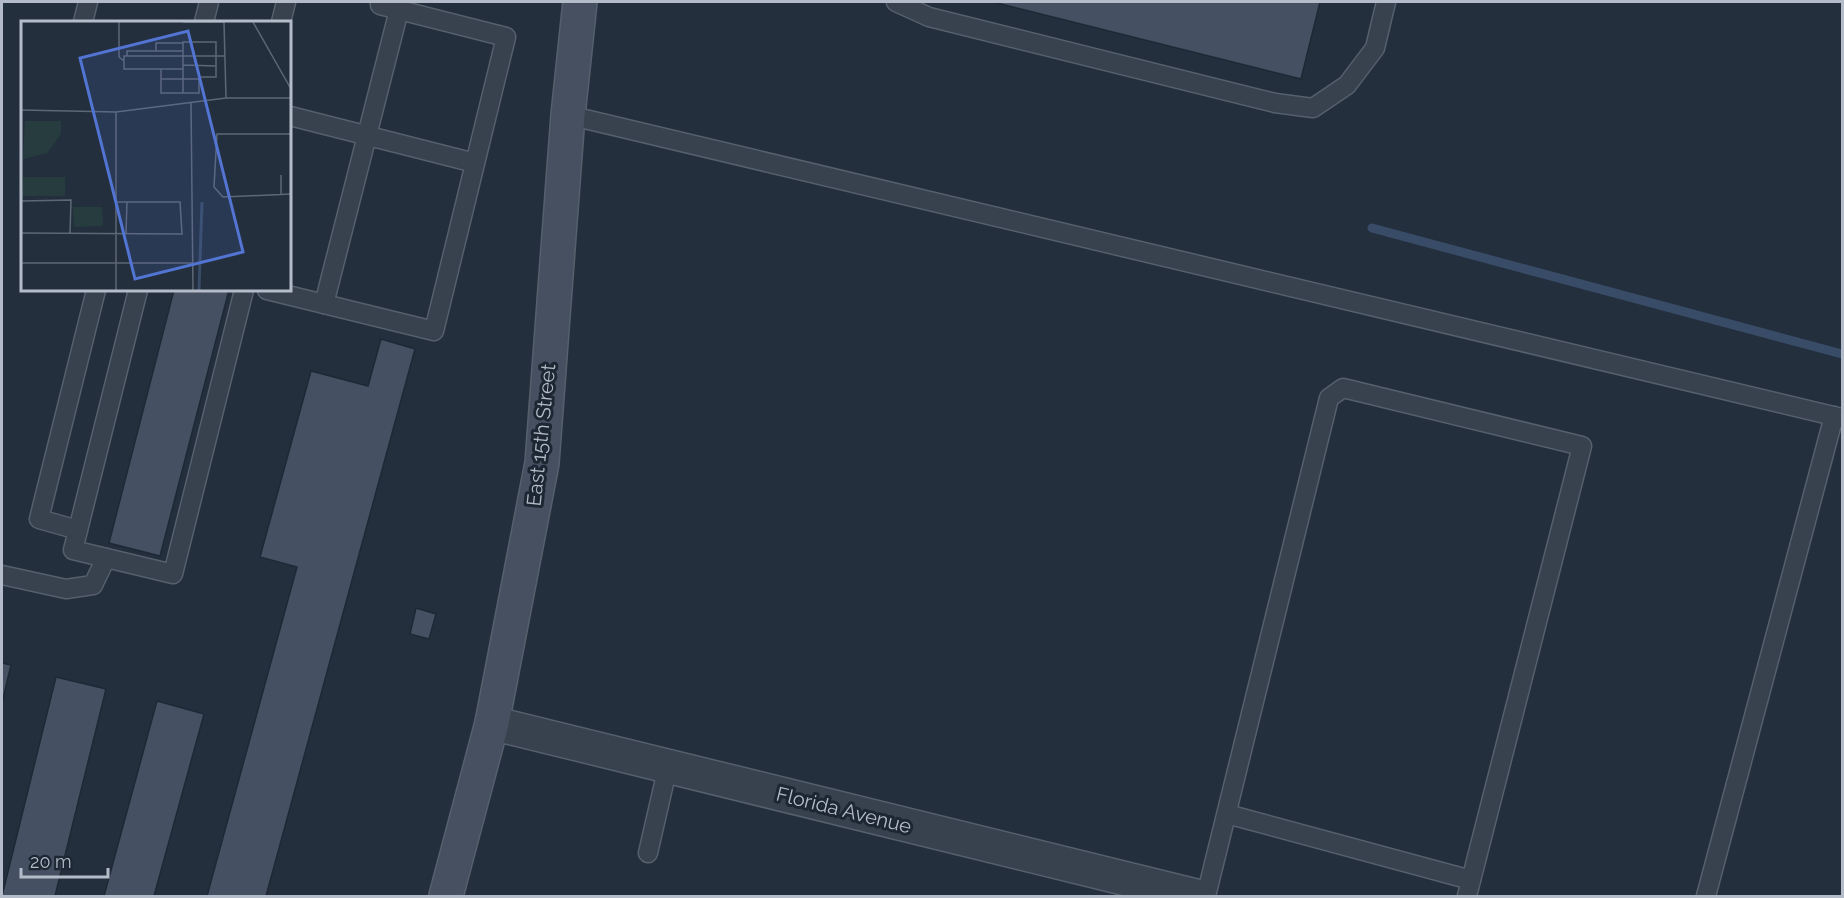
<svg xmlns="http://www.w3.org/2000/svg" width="1844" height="898" viewBox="0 0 1844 898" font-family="Raleway,sans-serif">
	<rect width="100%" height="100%" fill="#242f3e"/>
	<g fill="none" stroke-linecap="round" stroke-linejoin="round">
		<polyline stroke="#394c67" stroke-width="9" points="1372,228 1842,354"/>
	</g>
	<g fill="#455162" stroke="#1f2835" stroke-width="1.5">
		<polygon points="993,2 1320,2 1301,79"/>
		<polygon points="174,290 229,290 160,556 109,543"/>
		<polygon points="381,339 415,349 266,896 207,896 297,567 260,557 311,371 368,386"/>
		<polygon points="416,608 436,614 429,639 410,634"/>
		<polygon points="2,663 11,665 2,703"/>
		<polygon points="56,677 106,689 55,896 2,896"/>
		<polygon points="157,701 204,714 154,896 104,896"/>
	</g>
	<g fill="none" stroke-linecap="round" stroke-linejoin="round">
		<g stroke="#565f6c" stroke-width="21">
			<g id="lane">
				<polyline points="896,2 929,17 1275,103 1313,108 1347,85 1375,48 1386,2"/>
				<polyline points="83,22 88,2"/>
				<polyline points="204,22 209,2"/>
				<polyline points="281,22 286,2"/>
				<polyline points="568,115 1842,418"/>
				<polyline points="290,116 475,163"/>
				<polyline points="138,290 73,550 173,574 244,290"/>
				<polyline points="267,290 434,331 506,37 380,5 381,2"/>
				<polyline points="324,304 399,10"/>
				<polyline points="78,530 39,519 96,290"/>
				<polyline points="2,575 66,589 93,585 106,558"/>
				<polyline points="1227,814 1471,880"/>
				<polyline points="648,853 668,766"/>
				<polyline points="1206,896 1329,398 1343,388 1582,446 1467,896"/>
				<polyline points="1706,896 1834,416"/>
			</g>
		</g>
		<g stroke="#565f6c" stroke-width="36">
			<polyline id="street" points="492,723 1196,896"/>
		</g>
		<g stroke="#565f6c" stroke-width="36">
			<polyline id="secondary" points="446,896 492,723 542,463 568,115 580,2"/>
		</g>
		<use href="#lane" stroke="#38414e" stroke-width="18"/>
		<use href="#street" stroke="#38414e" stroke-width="33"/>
		<use href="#secondary" stroke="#465061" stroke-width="33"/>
	</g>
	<g text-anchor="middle" stroke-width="6" stroke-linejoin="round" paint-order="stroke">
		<g font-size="20" fill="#b4bcc9" stroke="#1d2633">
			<text transform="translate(541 435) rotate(-84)" y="7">East 15th Street</text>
			<text transform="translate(844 810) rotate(14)" y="7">Florida Avenue</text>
		</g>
	</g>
	<g transform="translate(21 21)">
		<rect width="270" height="270" fill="#242f3e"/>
		<path d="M 4,100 L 40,100 L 40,113 L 26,132 L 2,138 Z" fill="#263c3f"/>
		<path d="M 2,156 L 44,156 L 44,175 L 1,175 ZM 52,186 L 81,186 L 82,205 L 53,206 Z" fill="#263c3f"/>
		<path fill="none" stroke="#394c67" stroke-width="3" d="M 178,269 L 181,181"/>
		<path fill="none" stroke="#5e6776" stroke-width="1.5" d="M 98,1 L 98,36 L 103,40M 162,1 L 203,1M 203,1 L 205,77M 232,1 L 270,68M 135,30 L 135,22 L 162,22M 106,35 L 106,30 L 162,30M 162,44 L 195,45M 140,48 L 162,48M 140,58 L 178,58M 162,72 L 162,21 L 195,21 L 195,56 L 178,56 L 178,72 L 140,72 L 140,48 L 103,48 L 103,35 L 204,35M 170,82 L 172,269M 0,89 L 95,91 L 205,77 L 270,77M 270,113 L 196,113 L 193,166 L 202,176 L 270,173M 260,154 L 260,173M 0,180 L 50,179 L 49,212M 0,212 L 161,213 L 159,181 L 95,181M 105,212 L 106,181M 0,242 L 172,242M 95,269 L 95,91"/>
		<path fill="#5274d3" fill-opacity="0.15" stroke="#5274d3" stroke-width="3" d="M 167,10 L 222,231 L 114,258 L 59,37 Z"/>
		<rect width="270" height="270" fill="none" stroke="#b4bcc9" stroke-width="3"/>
	</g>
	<rect width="1844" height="898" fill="none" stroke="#b4bcc9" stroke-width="6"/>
	<path d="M21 868v9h87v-9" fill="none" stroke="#b4bcc9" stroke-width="3"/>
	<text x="30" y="868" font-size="18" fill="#b4bcc9" stroke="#1d2633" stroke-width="4.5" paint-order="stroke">20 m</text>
</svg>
